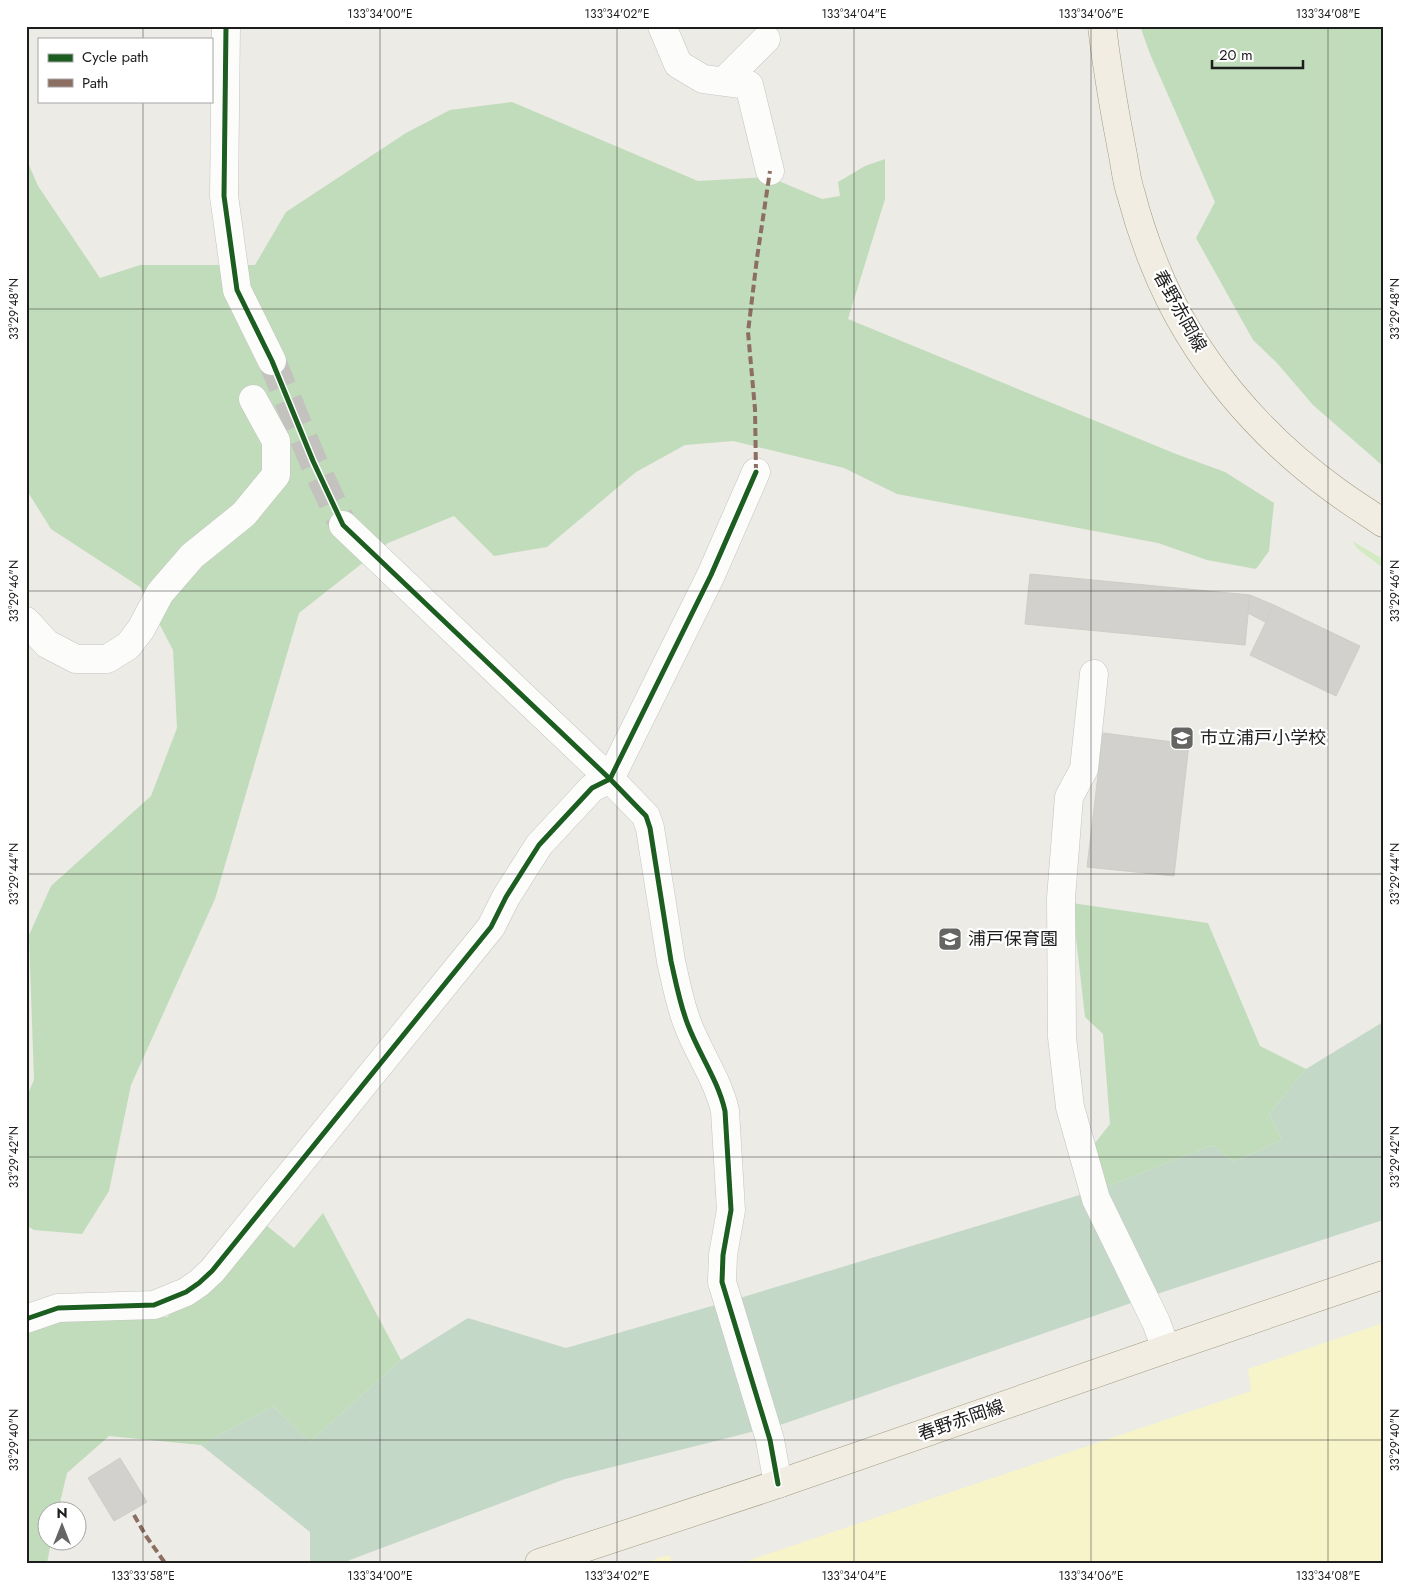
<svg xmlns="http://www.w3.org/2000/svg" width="1409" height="1589" viewBox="0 0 1409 1589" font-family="Jost,'Noto Sans JP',sans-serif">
	<rect width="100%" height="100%" fill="#ecebe6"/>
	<polygon fill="#d2ebc3" points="1352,541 1383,559 1383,568 1358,549"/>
	<g fill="#c1dcba">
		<polygon points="1140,26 1383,26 1383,466 1313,405 1277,363 1253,340 1196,238 1215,202 1150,54"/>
		<polygon points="512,102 698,181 769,177 822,199 840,196 838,182 865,166 885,159 885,199 848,319 1176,454 1225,472 1274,503 1269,551 1256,569 1207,560 1158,543 897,494 844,468 733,441 685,445 636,472 547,547 494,556 454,516 388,543 299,613 215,899 131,1085 109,1191 82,1234 34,1230 26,1225 26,1098 34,1080 29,935 51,886 151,796 177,728 173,650 140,587 51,529 26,489 26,158 38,186 100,278 140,265 255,265 286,212 406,133 450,110"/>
		<polygon points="1072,903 1208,923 1260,1046 1306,1069 1269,1114 1282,1140 1233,1162 1213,1145 1103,1188 1092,1147 1110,1124 1103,1034 1085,1017"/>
		<polygon points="323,1213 401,1360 310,1442 273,1406 201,1445 109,1436 67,1473 58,1511 48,1512 48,1542 51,1542 47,1563 26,1563 26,1333 61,1321 167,1317 266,1225 294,1248"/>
	</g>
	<g fill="#f6f4c8">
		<polygon points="1383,1323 1383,1563 741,1563 1251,1391 1248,1369"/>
		<polygon points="669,1555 673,1563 643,1563"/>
	</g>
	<polygon fill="#c4d8c7" points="1383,1022 1383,1220 1160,1293 783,1424 565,1479 342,1563 310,1563 310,1532 201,1445 273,1406 310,1442 401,1360 468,1318 566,1348 743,1297 1103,1188 1213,1145 1233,1162 1282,1140 1269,1114 1306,1069"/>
	<g fill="#d3d1cd" stroke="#cfcdc7">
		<polygon points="1030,574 1250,595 1245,645 1025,624"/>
		<polygon points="1250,595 1274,605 1265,622 1248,613"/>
		<polygon points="1274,605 1360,646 1336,696 1250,655"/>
		<polygon points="1103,733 1189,744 1174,876 1087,867"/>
		<polygon points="120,1458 147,1502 114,1521 88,1478"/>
	</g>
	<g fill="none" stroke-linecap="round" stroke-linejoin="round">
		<polyline stroke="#c3c2be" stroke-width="28" stroke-dasharray="28 14" stroke-linecap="butt" points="272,361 313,461 343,525"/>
		<g stroke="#c4c4c2" stroke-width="29">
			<g id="minor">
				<polyline points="226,26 224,196 237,290 272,361"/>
				<polyline points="662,26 678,64 703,79 749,85 770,171"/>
				<polyline points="724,81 766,39"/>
				<path d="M 343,525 L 610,779 L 646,816 L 650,828 L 671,961 C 676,983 680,1005 688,1025 C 699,1054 718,1080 725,1111 L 731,1210 L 723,1255 L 722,1282 L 770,1440 L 778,1484"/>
				<polyline points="26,621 47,644 76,659 107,659 128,646 141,629 160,593 192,556 244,514 276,475 276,441 253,399"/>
				<polyline points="1094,674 1084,769 1069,797 1061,898 1062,1037 1070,1107 1096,1199 1156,1322 1166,1349"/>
				<polyline points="26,1319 58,1308 154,1305 186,1292 199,1283 212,1271 491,927 506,897 539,845 592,788 610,779 711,575 756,472"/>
			</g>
		</g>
		<g stroke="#a29c82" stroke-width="29">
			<g id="major">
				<path d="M 1102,26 C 1107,68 1114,109 1122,150 C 1125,164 1126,180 1131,194 C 1137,217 1146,244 1155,266 C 1191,356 1258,435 1336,491 C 1351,502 1367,512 1383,523"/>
				<polyline points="539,1563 778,1484 1166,1349 1383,1275"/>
			</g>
		</g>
		<use href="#minor" stroke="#fcfcfb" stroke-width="28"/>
		<use href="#major" stroke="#f1ede3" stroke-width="28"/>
		<g stroke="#8d6e63" stroke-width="4" stroke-dasharray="8 4" stroke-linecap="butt">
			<polyline points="756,472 755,409 748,332 757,258 770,171"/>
			<polyline points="134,1515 146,1536 165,1563"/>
		</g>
		<g stroke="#fff" stroke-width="8">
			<g id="cycleway">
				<path d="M 226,26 L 224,196 L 237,290 L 272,361 L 313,461 L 343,525 L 610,779 L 646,816 L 650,828 L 671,961 C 676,983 680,1005 688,1025 C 699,1054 718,1080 725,1111 L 731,1210 L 723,1255 L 722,1282 L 770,1440 L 778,1484"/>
				<polyline points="26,1319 58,1308 154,1305 186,1292 199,1283 212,1271 491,927 506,897 539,845 592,788 610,779 711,575 756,472"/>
			</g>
		</g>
		<use href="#cycleway" stroke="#1b5e20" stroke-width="5"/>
	</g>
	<path fill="none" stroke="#1d1d1d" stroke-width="1" stroke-opacity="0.45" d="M 143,26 L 143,39M 380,26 L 380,1563M 617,26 L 617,1563M 854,26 L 854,1563M 1091,26 L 1091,1563M 1328,26 L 1328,1563M 143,101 L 143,1563M 26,309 L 1383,309M 26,591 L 1383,591M 26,874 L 1383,874M 26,1157 L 1383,1157M 26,1440 L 1383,1440"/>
	<defs>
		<g id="school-square" transform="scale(1.25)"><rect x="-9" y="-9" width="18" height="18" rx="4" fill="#656563" stroke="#fff"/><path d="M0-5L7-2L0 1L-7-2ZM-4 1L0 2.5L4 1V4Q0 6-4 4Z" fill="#fff"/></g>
	</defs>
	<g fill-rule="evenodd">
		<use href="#school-square" x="1182" y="738"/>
		<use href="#school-square" x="950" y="939"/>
	</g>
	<g text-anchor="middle" stroke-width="4.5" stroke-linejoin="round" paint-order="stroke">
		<g font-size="18" fill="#1d1d1d" stroke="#fff">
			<text transform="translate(1180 311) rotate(61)" y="6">春野赤岡線</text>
			<text transform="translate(961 1420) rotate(-19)" y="6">春野赤岡線</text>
		</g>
		<g font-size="18" fill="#1d1d1d" stroke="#fff" text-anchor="start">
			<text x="1200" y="744">市立浦戸小学校</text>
			<text x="968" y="945">浦戸保育園</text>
		</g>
	</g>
	<rect width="1409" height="1589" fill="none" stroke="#ffffff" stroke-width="55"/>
	<rect x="38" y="38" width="175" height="65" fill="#ffffff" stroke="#a5a5a5"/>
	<rect x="48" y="54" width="25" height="8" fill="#1b5e20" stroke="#a5a5a5"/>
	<text x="82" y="62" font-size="15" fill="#1d1d1d">Cycle path</text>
	<rect x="48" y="79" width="25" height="8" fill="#8d6e63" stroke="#a5a5a5"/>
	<text x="82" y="88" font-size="15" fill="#1d1d1d">Path</text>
	<g transform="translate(62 1526)"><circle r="24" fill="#ffffff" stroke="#a5a5a5"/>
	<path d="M0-4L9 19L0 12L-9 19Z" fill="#656563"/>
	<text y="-8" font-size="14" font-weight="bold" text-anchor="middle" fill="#1d1d1d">N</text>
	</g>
	<path d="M1212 60v8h91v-8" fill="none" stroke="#1d1d1d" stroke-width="2.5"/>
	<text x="1219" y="60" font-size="15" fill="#1d1d1d" stroke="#ffffff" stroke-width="4" paint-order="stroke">20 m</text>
	<rect x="28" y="28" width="1354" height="1534" fill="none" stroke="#1d1d1d" stroke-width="2"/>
	<g font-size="12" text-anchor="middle" fill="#1d1d1d">
		<text x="380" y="18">133°34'00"E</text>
		<text x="617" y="18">133°34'02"E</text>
		<text x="854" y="18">133°34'04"E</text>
		<text x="1091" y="18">133°34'06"E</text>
		<text x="1328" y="18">133°34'08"E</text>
		<text transform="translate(14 309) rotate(-90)" y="4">33°29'48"N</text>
		<text transform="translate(1395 309) rotate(-90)" y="4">33°29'48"N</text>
		<text transform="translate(14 591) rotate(-90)" y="4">33°29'46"N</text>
		<text transform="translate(1395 591) rotate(-90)" y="4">33°29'46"N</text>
		<text transform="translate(14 874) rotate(-90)" y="4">33°29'44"N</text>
		<text transform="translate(1395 874) rotate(-90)" y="4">33°29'44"N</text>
		<text transform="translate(14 1157) rotate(-90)" y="4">33°29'42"N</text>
		<text transform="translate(1395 1157) rotate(-90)" y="4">33°29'42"N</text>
		<text transform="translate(14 1440) rotate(-90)" y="4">33°29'40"N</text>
		<text transform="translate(1395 1440) rotate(-90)" y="4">33°29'40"N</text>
		<text x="143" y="1580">133°33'58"E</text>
		<text x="380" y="1580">133°34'00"E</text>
		<text x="617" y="1580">133°34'02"E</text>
		<text x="854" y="1580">133°34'04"E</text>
		<text x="1091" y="1580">133°34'06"E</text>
		<text x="1328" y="1580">133°34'08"E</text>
	</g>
</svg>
